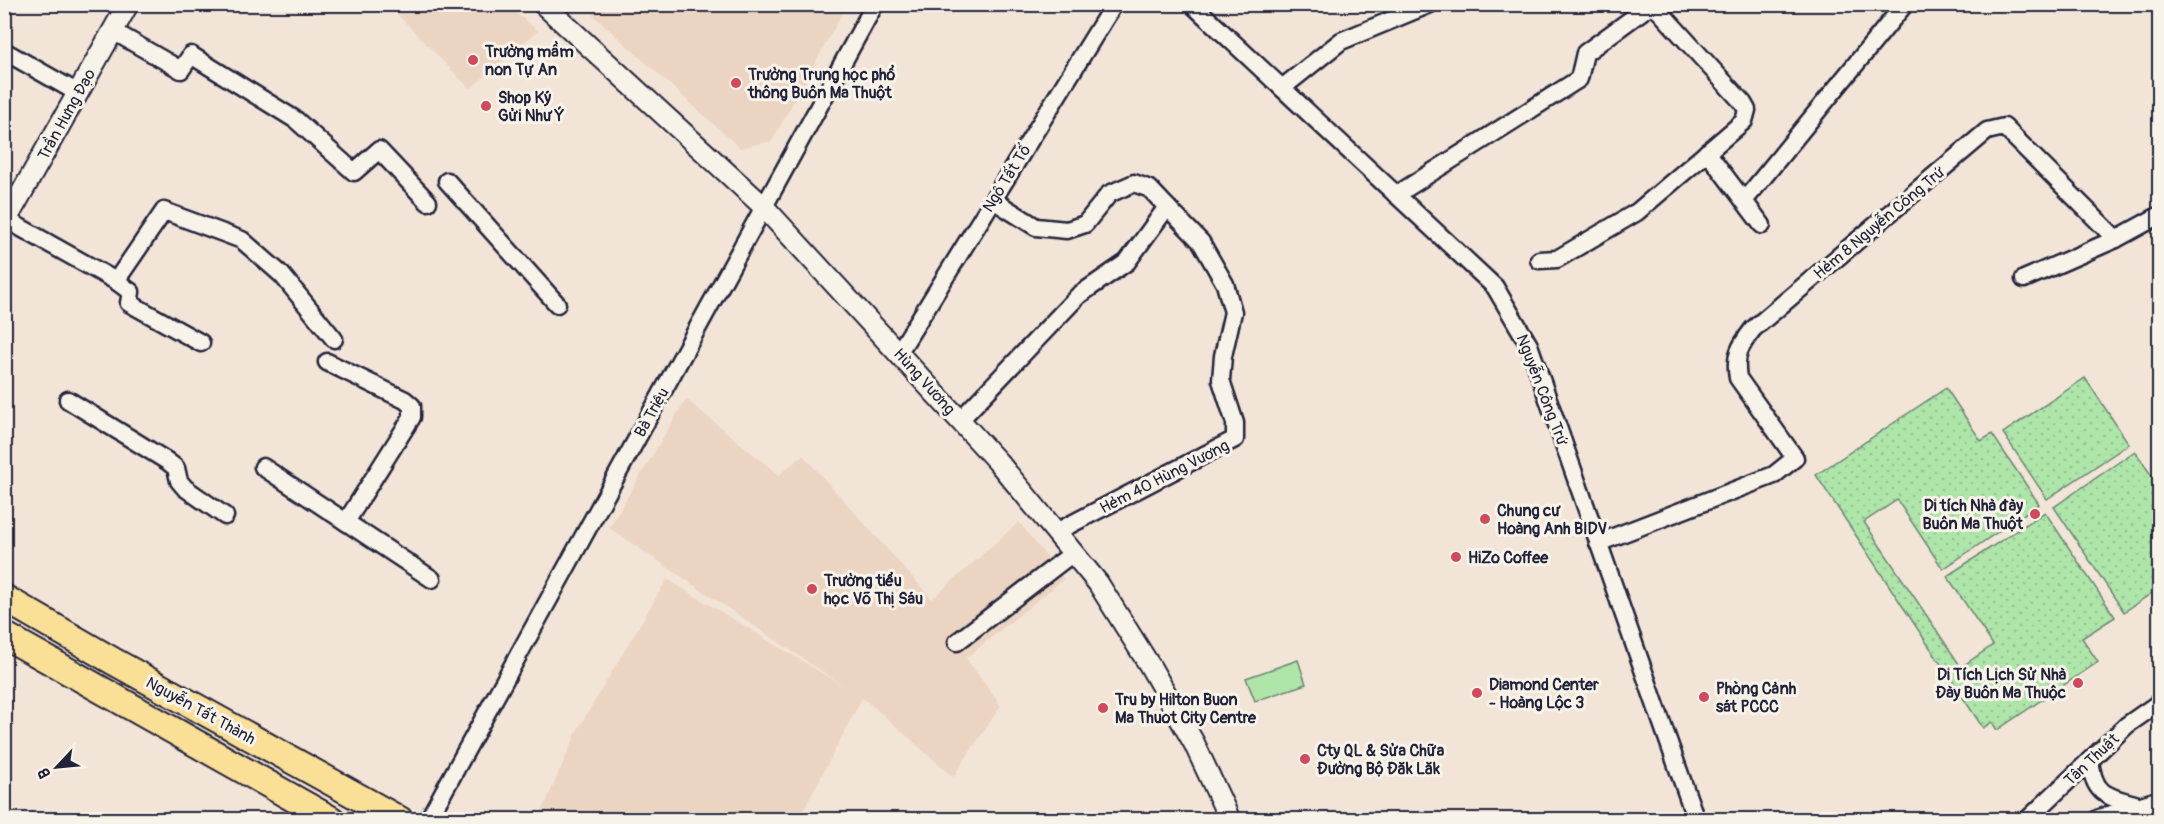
<svg xmlns="http://www.w3.org/2000/svg" width="2164" height="824" viewBox="0 0 2164 824" font-family="Pangolin,sans-serif">
	<defs>
		<pattern id="grass-dots" width="8" height="8" patternUnits="userSpaceOnUse" patternTransform="scale(1.5)"><rect width="8" height="8" fill="#aee5a9"/><path d="M2 2h.1M6 6h.1" fill="none" stroke="#95c492" stroke-width="1.8" stroke-linecap="round"/></pattern>
	</defs>
	<rect width="100%" height="100%" fill="#f2e5d7"/>
	<filter id="ink" filterUnits="userSpaceOnUse"><feTurbulence type="fractalNoise" baseFrequency=".0167" numOctaves="2"/><feDisplacementMap in="SourceGraphic" scale="12" xChannelSelector="R" yChannelSelector="G"/><feConvolveMatrix kernelMatrix="1 2 1 2 8 2 1 2 1" color-interpolation-filters="sRGB"/></filter>
	<g filter="url(#ink)">
		<g fill="#ecd4c2">
			<polygon points="402,5 507,5 538,31 470,89 395,12"/>
			<polygon points="582,5 847,5 772,141 740,148"/>
			<polygon points="686,399 779,475 803,455 932,599 1019,522 1064,579 966,658 1001,706 953,777 874,707 862,698 799,819 538,820 578,729 667,579 845,687 609,528"/>
		</g>
		<g fill="url(#grass-dots)" stroke="#688472" stroke-width="1.5">
			<polygon points="2085,378 2129,444 2047,499 2003,433"/>
			<polygon points="1946,388 1981,441 1992,434 2039,504 1943,569 1897,500 1864,522 1961,667 1993,645 1947,576 2045,512 2115,617 2082,638 2098,662 1997,730 1992,722 1983,728 1816,475"/>
			<polygon points="2135,451 2159,487 2159,588 2124,612 2054,507"/>
		</g>
		<polygon fill="#aee5a9" stroke="#688472" stroke-width="1.5" points="1298,660 1306,684 1255,701 1246,678"/>
		<g fill="none" stroke-linecap="round" stroke-linejoin="round">
			<g stroke="#22223b" stroke-width="21">
				<g id="minor">
					<polyline points="1192,4 1495,287 1529,345 1696,820"/>
					<polyline points="113,31 181,70 191,55 296,120 354,172 379,150 428,202"/>
					<polyline points="4,51 78,93"/>
					<polyline points="1282,88 1341,41 1430,4"/>
					<polyline points="1707,152 1762,225"/>
					<polyline points="447,181 557,304"/>
					<polyline points="1396,195 1579,79 1585,53 1652,4"/>
					<polyline points="1744,201 1904,5"/>
					<polyline points="7,220 116,281 131,292 129,303 201,343"/>
					<polyline points="1539,260 1557,259 1637,212 1744,121 1747,110 1743,103 1653,4"/>
					<polyline points="2024,279 2116,239 2160,215"/>
					<polyline points="116,281 164,211 242,240 282,275 334,339"/>
					<polyline points="899,352 1114,4"/>
					<polyline points="327,362 405,400 412,406 412,417 346,522"/>
					<polyline points="68,400 167,461 176,468 179,481 185,488 225,516"/>
					<polyline points="960,420 1079,295 1127,262 1167,207 1150,189 1134,183 1109,194 1085,224 1067,230 1036,227 993,200"/>
					<polyline points="263,467 432,579"/>
					<polyline points="1056,532 1235,439 1235,423 1221,380 1223,356 1233,312 1225,284 1201,242 1167,207"/>
					<path d="M 1598,543 L 1774,475 L 1795,458 L 1738,378 C 1734,355 1740,346 1753,329 L 1987,131 L 2004,127 L 2116,239"/>
					<polyline points="957,642 1073,553"/>
					<path d="M 2090,760 C 2094,798 2109,796 2141,806"/>
					<polyline points="428,820 875,4"/>
					<polyline points="2027,820 2127,725 2160,702"/>
				</g>
			</g>
			<g stroke="#22223b" stroke-width="24">
				<g id="tertiary">
					<polyline points="543,4 763,206 998,462 1098,583 1150,666 1194,743 1230,820"/>
					<polyline points="4,224 128,4"/>
					<polyline points="2099,820 2160,801"/>
				</g>
			</g>
			<g stroke="#22223b" stroke-width="30">
				<g id="primary">
					<polyline points="4,598 113,661 400,820"/>
					<polyline points="4,635 332,820"/>
				</g>
			</g>
			<use href="#minor" stroke="#f7f3e8" stroke-width="16"/>
			<use href="#tertiary" stroke="#f7f3e8" stroke-width="20"/>
			<use href="#primary" stroke="#fadf96" stroke-width="26"/>
		</g>
	</g>
	<g fill="#d1495b" stroke="#f7f3e8" stroke-width="2">
		<circle cx="473" cy="60" r="6"/>
		<circle cx="736" cy="83" r="6"/>
		<circle cx="486" cy="106" r="6"/>
		<circle cx="2035" cy="514" r="6"/>
		<circle cx="1485" cy="519" r="6"/>
		<circle cx="1456" cy="557" r="6"/>
		<circle cx="812" cy="589" r="6"/>
		<circle cx="2078" cy="683" r="6"/>
		<circle cx="1477" cy="693" r="6"/>
		<circle cx="1704" cy="697" r="6"/>
		<circle cx="1103" cy="708" r="6"/>
		<circle cx="1305" cy="759" r="6"/>
	</g>
	<g text-anchor="middle" stroke-width="6" stroke-linejoin="round" paint-order="stroke">
		<g font-size="16" font-weight="bold" fill="#22223b" stroke="#f7f3e8" text-anchor="start">
			<text x="485" y="57">Trường mầm<tspan x="485" dy="18">non Tự An</tspan></text>
			<text x="748" y="80">Trường Trung học phổ<tspan x="748" dy="18">thông Buôn Ma Thuột</tspan></text>
			<text x="498" y="103">Shop Ký<tspan x="498" dy="18">Gửi Như Ý</tspan></text>
			<text x="2023" y="511" text-anchor="end">Di tích Nhà đày<tspan x="2023" dy="18">Buôn Ma Thuột</tspan></text>
			<text x="1497" y="516">Chung cư<tspan x="1497" dy="18">Hoàng Anh BIDV</tspan></text>
			<text x="1468" y="563">HiZo Coffee</text>
			<text x="824" y="586">Trường tiểu<tspan x="824" dy="18">học Võ Thị Sáu</tspan></text>
			<text x="2066" y="680" text-anchor="end">Di Tích Lịch Sử Nhà<tspan x="2066" dy="18">Đày Buôn Ma Thuộc</tspan></text>
			<text x="1489" y="690">Diamond Center<tspan x="1489" dy="18">- Hoàng Lộc 3</tspan></text>
			<text x="1716" y="694">Phòng Cảnh<tspan x="1716" dy="18">sát PCCC</tspan></text>
			<text x="1115" y="705">Tru by Hilton Buon<tspan x="1115" dy="18">Ma Thuot City Centre</tspan></text>
			<text x="1317" y="756">Cty QL &amp; Sửa Chữa<tspan x="1317" dy="18">Đường Bộ Đăk Lăk</tspan></text>
		</g>
		<g font-size="16" fill="#22223b" stroke="#f7f3e8">
			<text transform="translate(66 114) rotate(-61)" y="6">Trần Hưng Đạo</text>
			<text transform="translate(1006 178) rotate(-58)" y="6">Ngô Tất Tố</text>
			<text transform="translate(1879 222) rotate(-40)" y="6">Hẻm 8 Nguyễn Công Trứ</text>
			<text transform="translate(925 381) rotate(48)" y="6">Hùng Vương</text>
			<text transform="translate(1543 390) rotate(69)" y="6">Nguyễn Công Trứ</text>
			<text transform="translate(651 412) rotate(-61)" y="6">Bà Triệu</text>
			<text transform="translate(1164 476) rotate(-27)" y="6">Hẻm 40 Hùng Vương</text>
			<text transform="translate(201 710) rotate(29)" y="6">Nguyễn Tất Thành</text>
			<text transform="translate(2091 759) rotate(-43)" y="6">Tân Thuật</text>
		</g>
	</g>
	<rect width="2164" height="824" fill="none" stroke="#f7f3e8" stroke-width="24"/>
	<rect x="12" y="12" width="2140" height="800" fill="none" stroke="#22223b" stroke-width="2" filter="url(#ink)"/>
	<g transform="translate(57 767) rotate(244)" stroke="#f7f3e8" stroke-width="4.5" paint-order="stroke">
	<path d="M0-4.5L10 22L0 15L-10 22Z" fill="#22223b"/>
	<text y="-9" font-size="16" font-weight="bold" text-anchor="middle" fill="#22223b">B</text>
	</g>
</svg>
